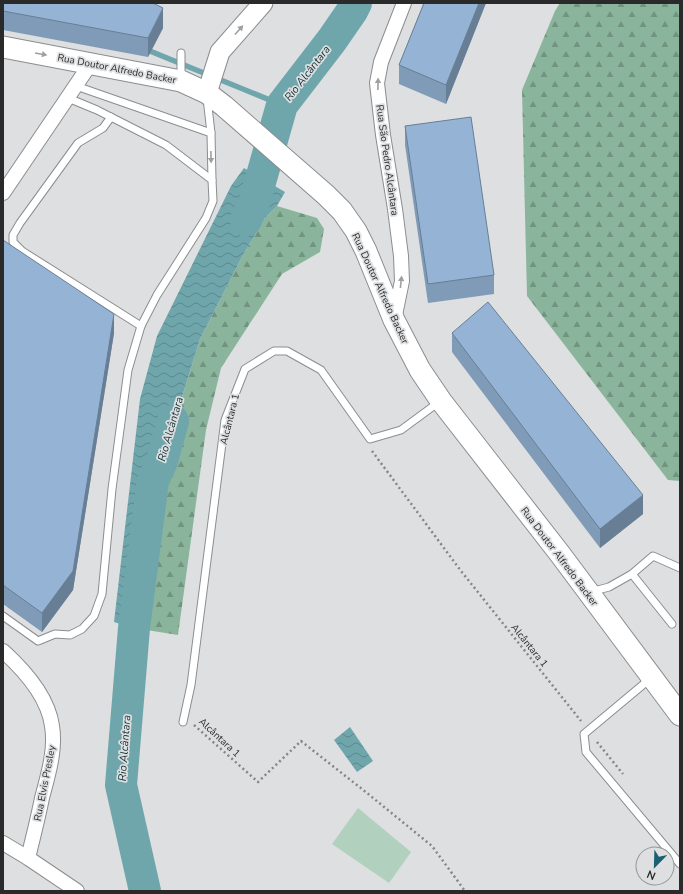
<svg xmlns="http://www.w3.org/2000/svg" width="683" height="894" viewBox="0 0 683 894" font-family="'Nunito Sans',sans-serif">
	<defs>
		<pattern id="forest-firs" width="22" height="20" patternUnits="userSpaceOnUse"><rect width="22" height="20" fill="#8ab59c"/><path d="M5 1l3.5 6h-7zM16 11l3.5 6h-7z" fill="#71937f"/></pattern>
		<pattern id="water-waves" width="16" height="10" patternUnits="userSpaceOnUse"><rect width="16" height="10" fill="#6fa6ac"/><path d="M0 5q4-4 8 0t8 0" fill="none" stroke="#5b878c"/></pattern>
	</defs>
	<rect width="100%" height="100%" fill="#dddfe1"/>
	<polygon fill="#b1d1be" points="358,808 411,852 389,883 332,844"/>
	<g fill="url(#forest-firs)">
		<polygon points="560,3 680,3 680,481 668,480 527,296 522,90 555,11"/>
		<polygon points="277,206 317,218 324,229 320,252 282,274 221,368 206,430 178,635 134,628 162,461 200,339 243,255 265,218"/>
	</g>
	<g fill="url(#water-waves)">
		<polygon points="244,168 285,192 277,206 265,218 243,255 200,339 162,461 153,481 134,628 114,622 140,399 157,336 231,186"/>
		<polygon points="350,727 373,761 357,772 334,740"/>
	</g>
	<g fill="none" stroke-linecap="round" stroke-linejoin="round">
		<polyline stroke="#6fa6ac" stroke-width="5.5" points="145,49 282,105"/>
		<g stroke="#6fa6ac" stroke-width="32">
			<polyline points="246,220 255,200 282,105 332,40 352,11 356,3"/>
			<polyline points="145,891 121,785 134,628 153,481 162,461 173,421"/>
		</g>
		<g stroke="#8b8d8f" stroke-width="9">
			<g id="service">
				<polyline points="181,53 181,79"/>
				<polyline points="76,86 211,133"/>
				<polyline points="207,98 211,133 212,180"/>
				<polyline points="111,117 103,128 78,143 20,223 13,235 13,242 22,251 141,326"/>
				<polyline points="590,592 609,587 632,574"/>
				<polyline points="3,616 38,641 55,634 70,635 82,629 94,616 102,594 112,489 128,370 141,326 157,295 206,218 213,201 212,180 166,145 97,110 68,98"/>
				<polyline points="672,624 632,574 653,556 680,568"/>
				<polyline points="651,678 584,734 586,752 680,864"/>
				<polyline points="183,722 191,685 225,420 245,369 274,351 287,351 321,370 370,439 401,430 439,402"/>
			</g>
		</g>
		<g stroke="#8b8d8f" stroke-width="16">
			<g id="minor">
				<polyline points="3,193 91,63"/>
				<polyline points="394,320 402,281 401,256 395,209 383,135 377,83 381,62 404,3"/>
				<path d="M 3,651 C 24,670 48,697 52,726 C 56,750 48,775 42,798 C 38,818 33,838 28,858"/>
				<polyline points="3,843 28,858 77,891"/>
			</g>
		</g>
		<g stroke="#8b8d8f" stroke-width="21">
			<polyline id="secondary" points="207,93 220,52 263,3"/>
		</g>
		<g stroke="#8b8d8f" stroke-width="23">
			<polyline id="primary" points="3,47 181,81 207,93 224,106 326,195 342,211 356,231 366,251 394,320 420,370 441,401 560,554 680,715"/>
		</g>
		<g stroke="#848587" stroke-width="2.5" stroke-dasharray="2 3" stroke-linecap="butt">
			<polyline points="372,451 461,571 581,721"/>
			<polyline points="194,725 258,782 301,741 367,793 432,846 465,891"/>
			<polyline points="597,742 623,774"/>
		</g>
		<use href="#service" stroke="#fff" stroke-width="7"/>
		<use href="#minor" stroke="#fff" stroke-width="14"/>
		<use href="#secondary" stroke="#fff" stroke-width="19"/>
		<use href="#primary" stroke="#fff" stroke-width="21"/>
	</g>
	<g fill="#809bb7">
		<polygon points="3,3 163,28 148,57 3,30"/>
		<polygon points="424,3 486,3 446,104 399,84 399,65"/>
		<polygon points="405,126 494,275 494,294 428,303 405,145"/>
		<polygon points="3,240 114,333 73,590 42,632 3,604"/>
		<polygon points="452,333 643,514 600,548 452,352"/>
	</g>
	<g fill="#687e95">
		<polygon points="479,3 486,3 446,104 446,85"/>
		<polygon points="163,8 163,28 148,57 148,38"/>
		<polygon points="114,314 114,333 73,590 42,632 42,613"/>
		<polygon points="643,495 643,514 600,548 600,529"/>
	</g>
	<g fill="#95b4d5" stroke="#687e95">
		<polygon points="3,3 153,3 163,8 148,38 3,11"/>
		<polygon points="424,3 479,3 446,85 399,65"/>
		<polygon points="471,117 494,275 428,284 405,126"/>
		<polygon points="3,240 114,314 73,571 42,613 3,585"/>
		<polygon points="488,302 643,495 600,529 452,333"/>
	</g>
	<defs><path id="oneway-solid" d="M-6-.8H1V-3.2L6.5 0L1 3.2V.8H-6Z"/></defs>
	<g fill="#9f9fa0">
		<use href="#oneway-solid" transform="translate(239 30) rotate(-48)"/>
		<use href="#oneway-solid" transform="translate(41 54) rotate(10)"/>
		<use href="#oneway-solid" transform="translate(378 84) rotate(-89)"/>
		<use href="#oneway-solid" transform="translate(211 157) rotate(89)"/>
		<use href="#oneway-solid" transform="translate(401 282) rotate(-84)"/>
	</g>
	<g text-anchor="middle" stroke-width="3.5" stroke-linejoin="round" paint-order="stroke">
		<g font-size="10" fill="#2a2a2b" stroke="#dddfe1">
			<text transform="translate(117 68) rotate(11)" y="4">Rua Doutor Alfredo Backer</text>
			<text transform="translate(388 160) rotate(82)" y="4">Rua São Pedro Alcântara</text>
			<text transform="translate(381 288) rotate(65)" y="4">Rua Doutor Alfredo Backer</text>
			<text transform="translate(229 419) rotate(-76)" y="4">Alcântara 1</text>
			<text transform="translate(560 556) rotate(53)" y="4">Rua Doutor Alfredo Backer</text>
			<text transform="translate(530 645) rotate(51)" y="4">Alcântara 1</text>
			<text transform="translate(220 737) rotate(43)" y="4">Alcântara 1</text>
			<text transform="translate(44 783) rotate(-79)" y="4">Rua Elvis Presley</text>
		</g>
		<g font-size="11" font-style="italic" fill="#133033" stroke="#dddfe1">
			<text transform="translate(307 73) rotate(-52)" y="4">Rio Alcântara</text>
			<text transform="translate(170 429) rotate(-74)" y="4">Rio Alcântara</text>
			<text transform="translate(124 748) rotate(-86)" y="4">Rio Alcântara</text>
		</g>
	</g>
	<rect width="683" height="894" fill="none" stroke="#2a2a2b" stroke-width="8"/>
	<g transform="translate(655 866) rotate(203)"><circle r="19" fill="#dddfe1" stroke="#959798"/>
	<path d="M0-3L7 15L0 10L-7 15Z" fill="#1b5f72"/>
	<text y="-6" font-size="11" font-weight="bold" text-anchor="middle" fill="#2a2a2b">N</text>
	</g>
</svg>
